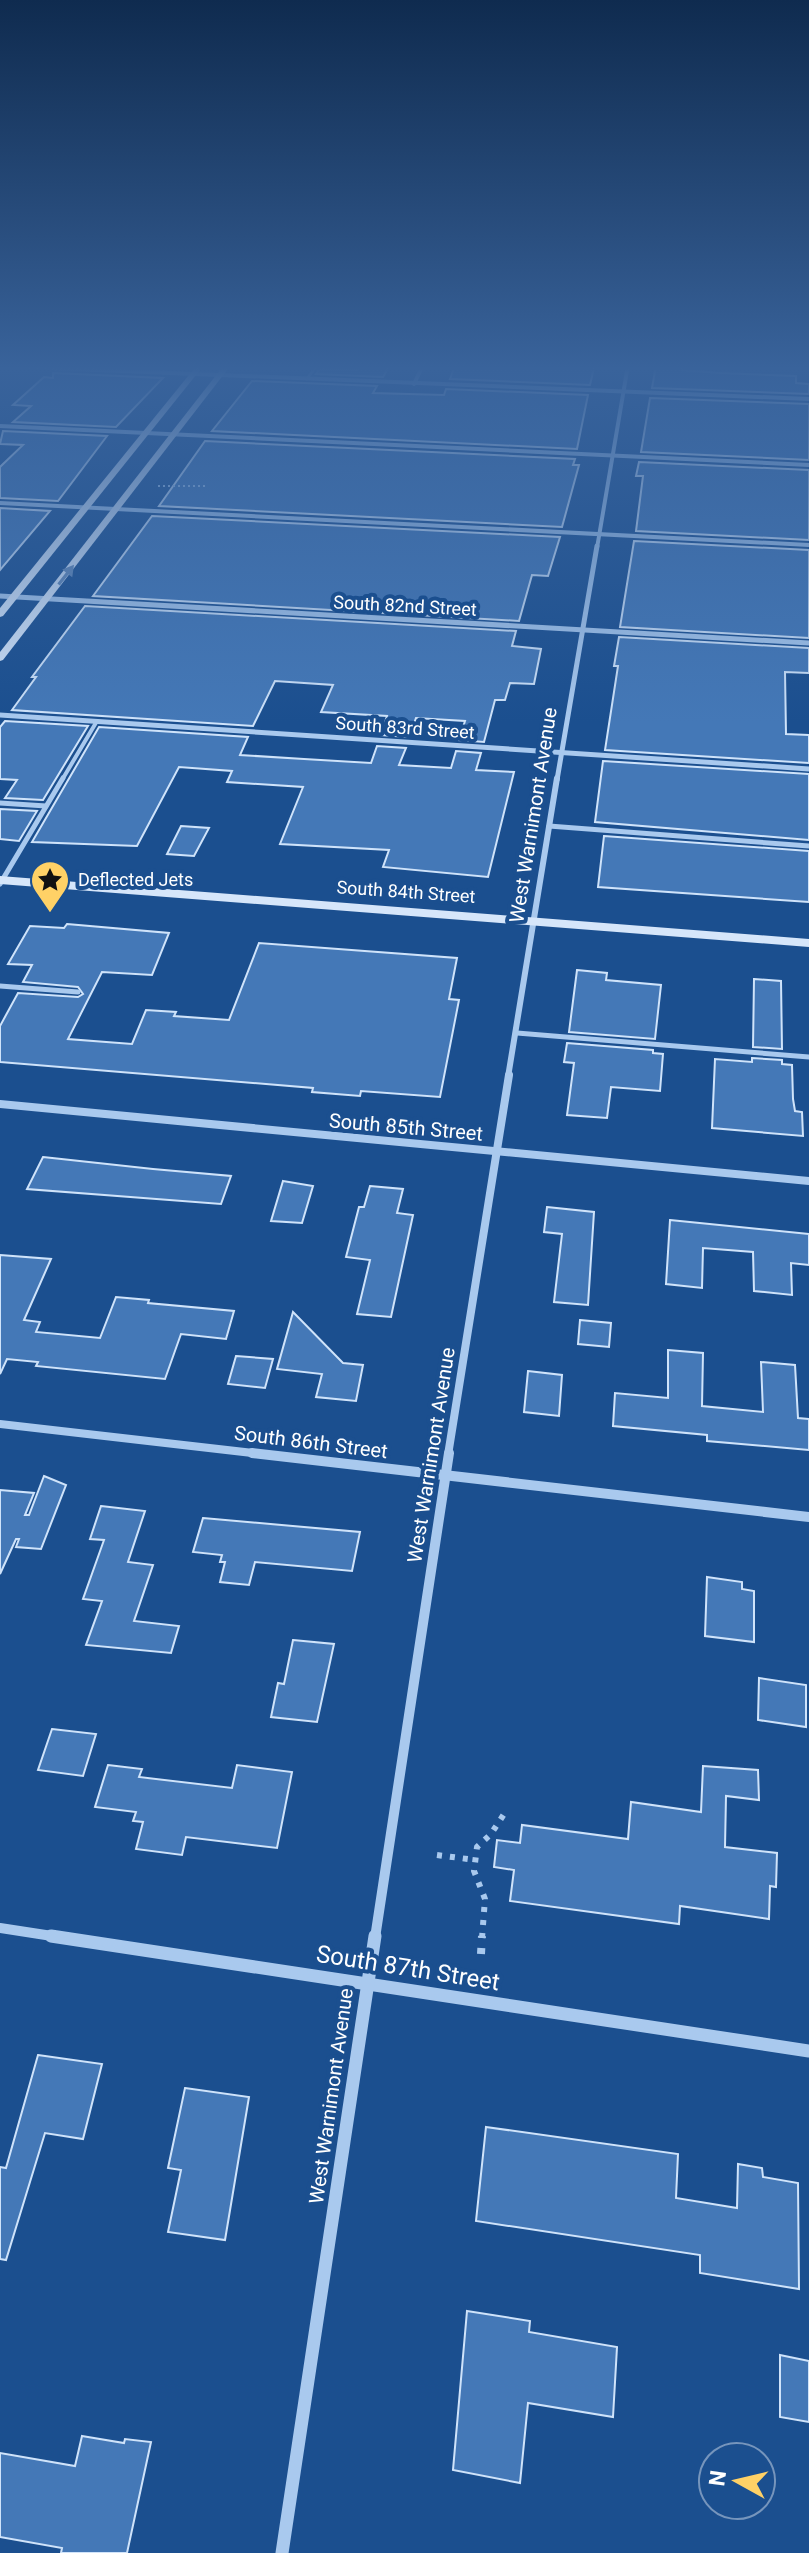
<svg xmlns="http://www.w3.org/2000/svg" width="809" height="2553" viewBox="0 0 809 2553" font-family="Roboto,sans-serif">
	<rect width="100%" height="100%" fill="#1b4f8f"/>
	<g fill="#4478b7" stroke="#cfe3fa" stroke-width="2">
		<polygon points="361,365 390,365 383,377 316,374 320,369 358,370"/>
		<polygon points="455,365 549,365 594,368 590,385 450,379"/>
		<polygon points="656,365 683,365 682,370 721,373 796,376 796,383 809,384 809,394 652,388"/>
		<polygon points="53,373 163,378 116,427 13,422 31,406 13,405 44,377 53,378"/>
		<polygon points="252,381 377,386 373,393 444,395 446,389 588,395 577,449 212,431"/>
		<polygon points="650,398 809,404 809,460 641,452"/>
		<polygon points="3,431 107,436 58,501 0,498 0,467 23,445 0,444"/>
		<polygon points="205,441 575,459 573,465 579,465 562,527 159,506"/>
		<polygon points="639,462 809,470 809,540 636,531 643,476 636,476"/>
		<polygon points="0,508 50,511 0,570"/>
		<polygon points="152,516 560,537 548,576 532,575 519,621 93,596"/>
		<polygon points="634,541 809,550 809,638 620,627"/>
		<polygon points="85,606 516,631 512,646 541,649 534,684 510,683 505,700 495,700 484,742 459,740 465,721 416,718 409,737 381,735 387,716 321,712 333,685 275,681 253,726 12,710 36,677 32,677"/>
		<polygon points="619,637 809,648 809,673 785,672 786,734 809,735 809,763 605,750 618,666 614,666"/>
		<polygon points="5,721 88,726 43,800 5,798 17,780 0,779 0,727"/>
		<polygon points="99,727 248,737 240,755 304,759 371,763 377,746 406,748 399,765 451,768 456,751 481,753 476,770 514,772 488,877 383,867 389,850 280,844 303,787 227,782 232,771 179,767 137,846 32,842"/>
		<polygon points="603,761 809,774 809,840 595,822"/>
		<polygon points="0,809 37,811 19,841 0,839"/>
		<polygon points="181,826 209,828 194,856 167,854"/>
		<polygon points="604,836 809,851 809,902 598,887"/>
		<polygon points="67,924 169,933 152,975 102,972 68,1039 132,1044 146,1010 176,1012 174,1016 229,1020 259,943 457,958 449,999 459,1000 440,1097 361,1091 360,1096 312,1092 313,1088 0,1062 0,1026 18,993 78,997 83,994 78,987 23,982 32,965 8,964 30,926 64,928"/>
		<polygon points="577,970 607,973 606,980 661,985 655,1039 569,1032"/>
		<polygon points="754,979 781,981 782,1049 753,1047"/>
		<polygon points="567,1043 653,1050 653,1053 663,1054 660,1091 611,1087 607,1118 567,1115 574,1063 564,1062"/>
		<polygon points="752,1058 782,1060 782,1064 792,1065 793,1099 795,1111 802,1112 803,1136 712,1128 715,1059 752,1062"/>
		<polygon points="43,1157 153,1169 231,1176 221,1204 27,1189"/>
		<polygon points="283,1181 313,1186 302,1223 271,1221"/>
		<polygon points="370,1186 403,1189 397,1213 413,1215 391,1317 357,1314 370,1260 346,1257 359,1207 364,1207"/>
		<polygon points="547,1207 594,1212 588,1305 554,1302 562,1234 544,1232"/>
		<polygon points="670,1220 809,1234 809,1265 791,1263 792,1295 754,1291 753,1252 703,1248 702,1288 666,1284"/>
		<polygon points="0,1255 51,1259 24,1320 40,1322 36,1332 100,1338 116,1297 149,1300 148,1303 234,1311 226,1339 181,1334 165,1379 36,1366 38,1362 7,1359 0,1374"/>
		<polygon points="293,1312 343,1363 363,1365 356,1401 316,1397 322,1374 277,1369"/>
		<polygon points="580,1320 611,1323 609,1347 578,1344"/>
		<polygon points="668,1350 703,1353 702,1406 763,1412 761,1362 795,1365 798,1418 809,1419 809,1450 707,1441 707,1435 613,1426 615,1393 668,1398"/>
		<polygon points="236,1356 273,1359 265,1388 228,1384"/>
		<polygon points="528,1371 562,1375 559,1416 524,1412"/>
		<polygon points="44,1476 66,1485 41,1549 16,1547 19,1539 16,1539 0,1574 0,1490 34,1493 25,1515 29,1515"/>
		<polygon points="101,1506 145,1511 128,1562 153,1565 134,1621 179,1626 171,1653 86,1645 102,1601 83,1599 104,1540 90,1539"/>
		<polygon points="203,1518 360,1532 352,1571 255,1562 249,1585 220,1582 225,1562 220,1562 222,1555 193,1552"/>
		<polygon points="707,1577 742,1582 742,1589 754,1591 754,1642 705,1636"/>
		<polygon points="293,1640 334,1644 317,1722 271,1717 278,1683 284,1684"/>
		<polygon points="759,1678 806,1685 806,1727 758,1720"/>
		<polygon points="52,1729 96,1734 83,1776 38,1770"/>
		<polygon points="108,1765 142,1769 139,1777 232,1788 237,1765 292,1772 277,1848 186,1837 182,1855 136,1849 143,1822 133,1821 136,1812 95,1807"/>
		<polygon points="703,1766 758,1770 759,1800 726,1796 725,1847 777,1853 776,1887 770,1886 769,1919 680,1906 679,1924 510,1901 514,1870 494,1867 497,1840 520,1843 522,1825 628,1839 631,1802 701,1812"/>
		<polygon points="38,2055 102,2064 83,2139 45,2133 6,2260 0,2259 0,2167 6,2168"/>
		<polygon points="185,2088 249,2097 225,2240 168,2232 181,2170 168,2168"/>
		<polygon points="486,2127 678,2154 676,2198 737,2208 738,2164 762,2168 763,2177 798,2183 799,2289 700,2273 700,2255 476,2221"/>
		<polygon points="467,2311 530,2321 529,2332 617,2347 613,2417 528,2403 520,2483 453,2470"/>
		<polygon points="780,2355 809,2361 809,2422 780,2417"/>
		<polygon points="82,2436 124,2443 125,2439 151,2442 127,2553 61,2553 62,2548 0,2537 0,2453 75,2466"/>
	</g>
	<g fill="none" stroke-linecap="round" stroke-linejoin="round">
		<polyline stroke="#a9c9ee" stroke-width="2" stroke-dasharray="2 3" stroke-linecap="butt" points="158,486 205,486"/>
		<g stroke="#a9c9ee" stroke-width="6" stroke-dasharray="5 8" stroke-linecap="butt">
			<polyline points="437,1855 475,1860"/>
			<polyline points="482,1938 485,1899 474,1871 477,1847 491,1834 506,1811"/>
		</g>
		<polyline stroke="#a9c9ee" stroke-width="8" stroke-dasharray="6 10" stroke-linecap="butt" points="481,1954 482,1936"/>
		<polyline stroke="#a9c9ee" stroke-width="3" points="307,379 317,365"/>
		<polyline stroke="#a9c9ee" stroke-width="4" points="62,780 97,721"/>
		<g stroke="#a9c9ee" stroke-width="5">
			<polyline points="0,803 46,806"/>
			<polyline points="549,826 809,846"/>
			<polyline points="0,884 63,778"/>
			<polyline points="0,986 78,992"/>
			<polyline points="517,1033 809,1057"/>
		</g>
		<g stroke="#a9c9ee" stroke-width="4">
			<polyline points="0,366 809,399"/>
			<polyline points="414,384 423,365"/>
			<polyline points="0,426 809,465"/>
			<polyline points="0,503 809,545"/>
			<polyline points="597,548 628,365"/>
		</g>
		<g stroke="#a9c9ee" stroke-width="5">
			<polyline points="0,596 809,643"/>
			<polyline points="0,715 809,769"/>
			<polyline points="557,780 597,546"/>
		</g>
		<polyline stroke="#a9c9ee" stroke-width="6" points="508,1077 557,778"/>
		<g stroke="#a9c9ee" stroke-width="8">
			<polyline points="0,1104 809,1181"/>
			<polyline points="0,1424 270,1455"/>
			<polyline points="448,1455 509,1075"/>
		</g>
		<g stroke="#a9c9ee" stroke-width="10">
			<polyline points="252,1453 809,1517"/>
			<polyline points="0,1928 65,1938"/>
			<polyline points="375,1938 449,1453"/>
		</g>
		<g stroke="#a9c9ee" stroke-width="13">
			<polyline points="51,1936 809,2051"/>
			<polyline points="282,2553 375,1936"/>
		</g>
		<g fill="#d6e6fa" fill-rule="evenodd">
			<polygon points="197,365 204,365 3,616 0,617 0,608"/>
			<polygon points="224,365 231,365 3,660 0,661 0,652"/>
			<polygon points="0,876 809,939 809,947 0,884"/>
		</g>
	</g>
	<defs><path id="oneway-solid" d="M-6-.8H1V-3.2L6.5 0L1 3.2V.8H-6Z" transform="scale(2)"/></defs>
	<use fill="#668bba" href="#oneway-solid" transform="translate(66 575) rotate(-52)"/>
	<linearGradient id="sky" x2="0" y2="1"><stop stop-color="#0f2b4f"/><stop offset="0.51" stop-color="#39639b"/><stop offset="1" stop-color="#39639b" stop-opacity="0"/></linearGradient>
	<rect width="809" height="722" fill="url(#sky)"/>
	<defs>
		<g id="sight-pin" transform="scale(2)"><path d="M0 17L-7.5 6A9.5 9.5 0 1 1 7.5 6Z" fill="#ffd166" stroke="#1b4f8f"/><path d="M0-6L1.8-2.2L6-1.7L2.9 1.2L3.7 5.4L0 3.3L-3.7 5.4L-2.9 1.2L-6-1.7L-1.8-2.2Z" fill="#111"/></g>
	</defs>
	<g fill-rule="evenodd">
		<use href="#sight-pin" x="50" y="880"/>
	</g>
	<g text-anchor="middle" stroke-width="8" stroke-linejoin="round" paint-order="stroke">
		<g font-size="18" fill="#fff" stroke="#1b4f8f">
			<text transform="translate(405 606) rotate(3)" y="6">South 82nd Street</text>
			<text transform="translate(405 728) rotate(4)" y="6">South 83rd Street</text>
			<text transform="translate(406 892) rotate(4)" y="6">South 84th Street</text>
		</g>
		<g font-size="18" fill="#fff" stroke="#1b4f8f" text-anchor="start">
			<text x="78" y="886">Deflected Jets</text>
		</g>
		<g font-size="20" fill="#fff" stroke="#1b4f8f">
			<text transform="translate(533 815) rotate(-81)" y="7">West Warnimont Avenue</text>
			<text transform="translate(406 1127) rotate(5)" y="7">South 85th Street</text>
			<text transform="translate(311 1442) rotate(7)" y="7">South 86th Street</text>
			<text transform="translate(431 1455) rotate(-81)" y="7">West Warnimont Avenue</text>
			<text transform="translate(331 2096) rotate(-82)" y="7">West Warnimont Avenue</text>
		</g>
		<g font-size="24" fill="#fff" stroke="#1b4f8f">
			<text transform="translate(408 1968) rotate(9)" y="8">South 87th Street</text>
		</g>
	</g>
	<g transform="translate(737 2481) rotate(278)"><circle r="38" fill="#1b4f8f" stroke="#7695bc" stroke-width="2"/>
	<path d="M0-6L14 30L0 20L-14 30Z" fill="#ffd166"/>
	<text y="-12" font-size="22" font-weight="bold" text-anchor="middle" fill="#ffffff">N</text>
	</g>
</svg>
